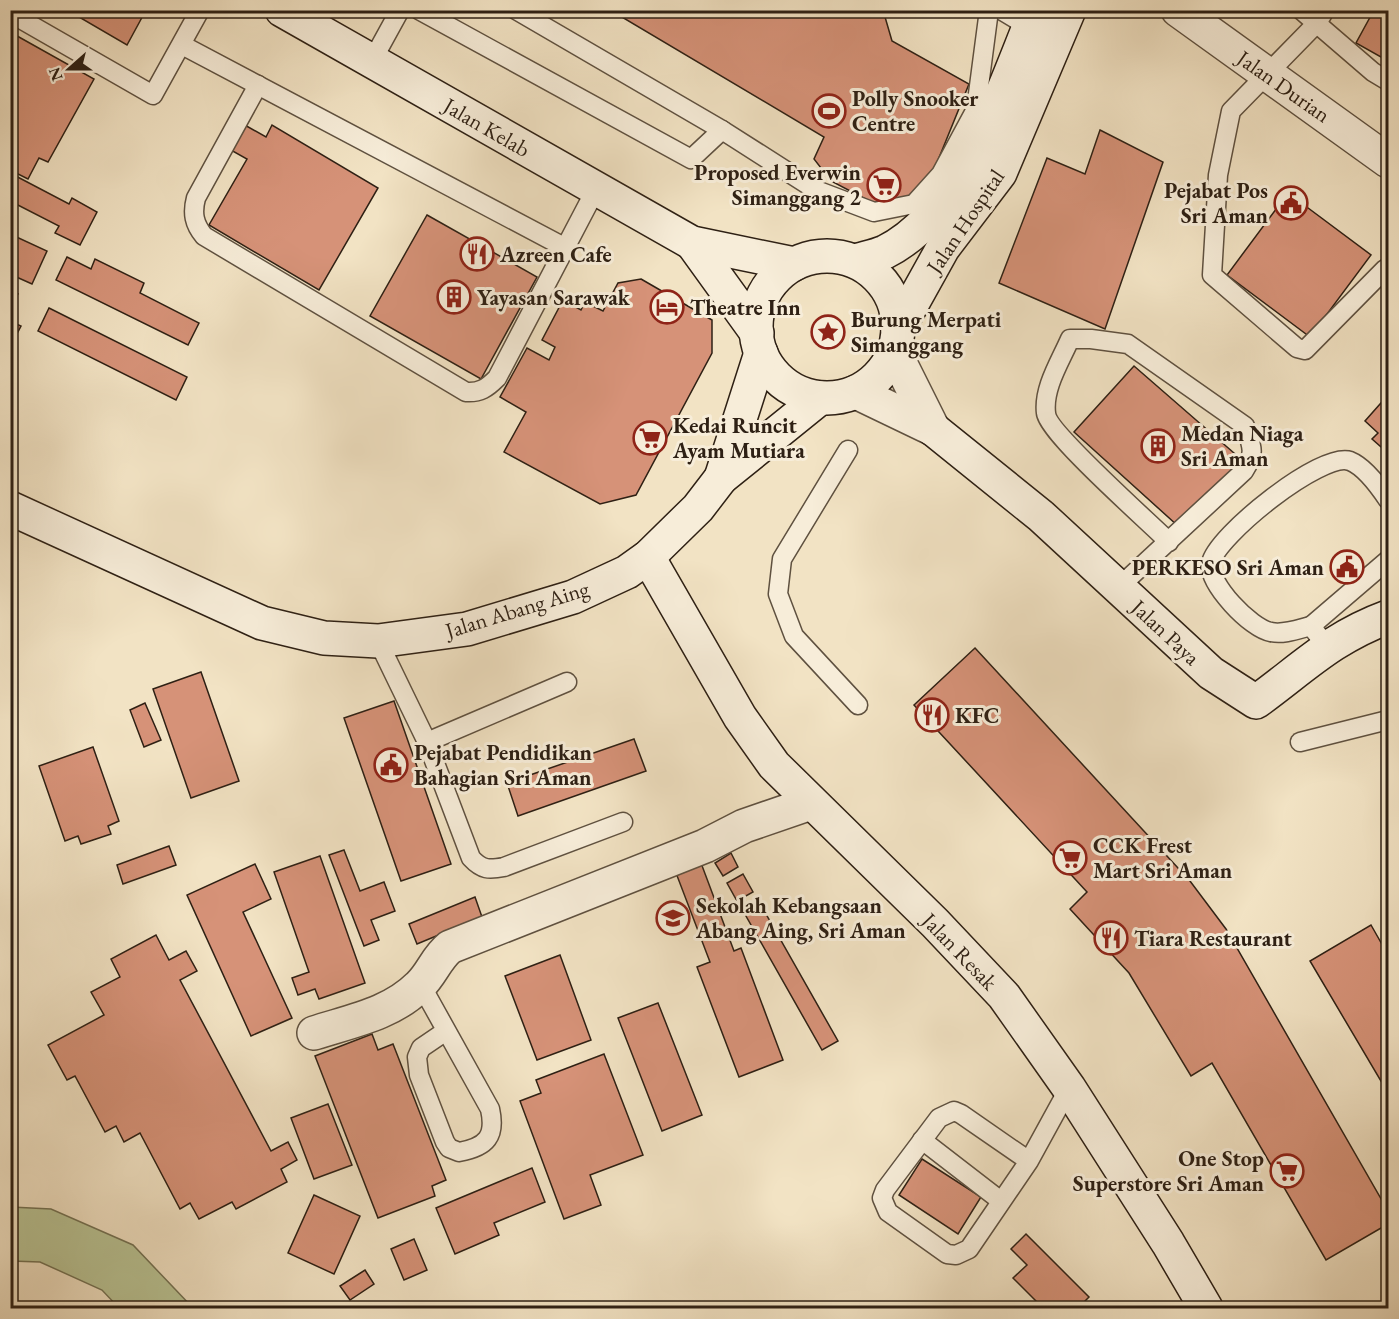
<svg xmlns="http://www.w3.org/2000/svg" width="1399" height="1319" viewBox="0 0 1399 1319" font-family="'EB Garamond',serif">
	<rect width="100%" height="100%" fill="#f2e3c4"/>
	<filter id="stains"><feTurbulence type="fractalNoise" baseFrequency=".00333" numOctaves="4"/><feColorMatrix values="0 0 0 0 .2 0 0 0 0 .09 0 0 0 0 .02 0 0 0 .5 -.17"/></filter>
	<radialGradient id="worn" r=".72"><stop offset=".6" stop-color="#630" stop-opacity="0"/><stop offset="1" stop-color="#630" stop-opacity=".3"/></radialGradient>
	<polygon fill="#b9c495" stroke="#747254" stroke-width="1.5" points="11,1207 51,1209 133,1245 193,1308 119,1308 102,1290 40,1262 11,1261"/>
	<g fill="#d69278" stroke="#2e2014" stroke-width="1.5">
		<polygon points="67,10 146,10 127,45"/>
		<polygon points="610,10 883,10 892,41 969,84 934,170 911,199 873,203 831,181 814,159 824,137"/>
		<polygon points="1374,10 1388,10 1388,61 1356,43"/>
		<polygon points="10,32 94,79 48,162 39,158 28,179 10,170"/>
		<polygon points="243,124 266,137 272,125 378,188 319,290 209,225 247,159 229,149"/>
		<polygon points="1100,130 1163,162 1105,329 999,283 1047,158 1085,174"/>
		<polygon points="10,173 69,204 72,198 97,212 80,245 55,233 59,226 10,201"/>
		<polygon points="1288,193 1371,255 1310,337 1227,275"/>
		<polygon points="427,215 537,277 481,379 370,316"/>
		<polygon points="10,234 47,251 32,284 12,275 17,263 10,260"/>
		<polygon points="67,257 91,269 95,259 144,283 140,293 199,323 188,345 56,280"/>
		<polygon points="641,279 712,320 712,353 636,495 600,504 504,452 526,412 500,397 527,348 549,360 555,347 542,340 563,300 581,310 585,302 603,311 618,283"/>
		<polygon points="10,291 18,294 10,308"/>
		<polygon points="49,308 187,377 176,400 38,331"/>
		<polygon points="10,321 21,326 10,347"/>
		<polygon points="1134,366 1242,460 1178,526 1074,432"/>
		<polygon points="1388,395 1388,453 1372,439 1378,433 1365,421"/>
		<polygon points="975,648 1190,881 1226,929 1388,1211 1388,1224 1326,1260 1212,1063 1191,1076 1129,973 1070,909 1087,892 914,705"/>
		<polygon points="201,672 239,781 191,798 153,689"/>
		<polygon points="394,701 451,864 401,881 344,718"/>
		<polygon points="145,703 161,740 144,747 130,710"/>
		<polygon points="634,739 646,771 518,816 507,783"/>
		<polygon points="93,747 119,821 108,826 111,834 81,844 78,836 65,841 39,766"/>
		<polygon points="169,846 176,865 123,884 117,865"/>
		<polygon points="344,850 360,891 384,882 395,911 371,920 379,940 364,946 329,855"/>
		<polygon points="731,853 738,867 723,876 715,863"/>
		<polygon points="320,856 365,983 319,999 315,989 298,995 292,978 309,972 274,872"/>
		<polygon points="701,863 734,951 741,948 783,1060 739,1077 697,967 710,962 676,873"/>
		<polygon points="255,864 271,899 243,912 292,1018 251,1036 187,895"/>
		<polygon points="743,874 753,892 737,901 727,883"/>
		<polygon points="475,897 482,917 417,944 409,924"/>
		<polygon points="758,900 838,1041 822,1050 742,909"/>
		<polygon points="1371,925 1388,955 1388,1093 1310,961"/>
		<polygon points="156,935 169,960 186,951 197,971 180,980 271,1151 288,1142 297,1160 281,1169 287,1182 236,1209 232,1202 199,1219 190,1203 180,1209 140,1133 124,1142 116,1126 105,1132 75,1076 67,1080 48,1045 104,1015 91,992 120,977 111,959"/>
		<polygon points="560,955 591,1040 537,1060 505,976"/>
		<polygon points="658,1003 702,1115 662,1131 618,1018"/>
		<polygon points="372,1034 378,1050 393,1044 446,1180 432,1186 435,1196 378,1218 315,1056"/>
		<polygon points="604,1054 643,1155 590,1175 601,1205 564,1219 520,1101 541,1093 536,1080"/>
		<polygon points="328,1104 352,1165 314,1179 291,1118"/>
		<polygon points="922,1159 981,1197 958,1234 899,1195"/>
		<polygon points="532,1168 545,1202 494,1223 499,1235 455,1254 436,1208"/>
		<polygon points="314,1195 360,1216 334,1274 288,1253"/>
		<polygon points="1026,1234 1089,1297 1078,1308 1043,1308 1013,1278 1027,1265 1011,1249"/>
		<polygon points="414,1239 427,1270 404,1280 391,1249"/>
		<polygon points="365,1270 374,1284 350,1300 340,1286"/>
	</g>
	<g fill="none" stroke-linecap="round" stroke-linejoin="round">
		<g stroke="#5f5140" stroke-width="21">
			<g id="lane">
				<polyline points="419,10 691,159 722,130"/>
				<polyline points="516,10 722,130 816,190 874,212 914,204 941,174 976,109 989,10"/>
				<polyline points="1001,10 1029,27"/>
				<polyline points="1301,10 1373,72 1388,81"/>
				<polyline points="1325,10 1317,23 1231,111 1218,175 1212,275 1297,348 1305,350 1385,269"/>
				<polyline points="10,13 153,95 200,10"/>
				<polyline points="182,45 564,247"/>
				<polyline points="372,61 400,10"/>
				<path d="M 258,85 L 196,198 C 192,213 194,224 204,236 L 466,392 C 480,393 487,388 497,378 L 596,189"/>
				<polyline points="848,450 782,559 778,594 794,636 858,705"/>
				<path d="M 1119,587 L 1244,471 C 1256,452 1252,447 1245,426 L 1128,344 L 1091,339 L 1070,339 C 1060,362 1043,388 1046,413 C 1047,432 1149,522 1169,542"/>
				<polyline points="1311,626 1388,560"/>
				<path d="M 378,641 L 427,742 L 471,858 C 482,870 489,870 504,867 L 623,822"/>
				<path d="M 1327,647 L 1311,626 C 1299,629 1283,635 1271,632 C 1251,629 1207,583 1211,563 C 1216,536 1322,451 1350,461 C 1365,467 1380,488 1388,500"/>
				<polyline points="427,742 567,682"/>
				<polyline points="1300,742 1388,720"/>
				<path d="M 421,985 L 490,1109 C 496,1136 487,1147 459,1152 L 449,1148 L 445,1142 L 419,1075 L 417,1057 L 421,1048 L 446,1031"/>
				<polyline points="922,1140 1001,1201"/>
				<polyline points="1029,1161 961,1114 954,1111 939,1118 885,1190 882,1198 888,1212 947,1254 956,1255 969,1249 1029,1161 1069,1088"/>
			</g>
		</g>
		<g stroke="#5f5140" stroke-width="36">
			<g id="street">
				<polyline points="1178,10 1388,161"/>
				<polyline points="894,351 933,429"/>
				<polyline points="856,392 933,429"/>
				<path d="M 314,1033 C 351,1021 391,1014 419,986 C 432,974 436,958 450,947 L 705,846 L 744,826 L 811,803"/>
			</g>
		</g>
		<g stroke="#2e2014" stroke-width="36">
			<g id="secondary">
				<polyline points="282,10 692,243 794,264"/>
				<polyline points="692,243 757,333"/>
				<circle cx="827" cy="327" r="71"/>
				<path d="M 855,261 C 865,258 876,256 885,252 C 966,211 1003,88 1036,10"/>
				<polyline points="898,329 943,248 1000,173 1069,10"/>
				<path d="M 933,429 L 1041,516 L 1211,673 L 1256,702 C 1303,668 1331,638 1388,617"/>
				<polyline points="721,478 761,353"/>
				<polyline points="10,508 262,623 324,638 378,641 467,629 573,597 627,572 648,557 698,508 721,478 820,398"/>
				<polyline points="648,557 740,717 774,765 935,923 1004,996 1069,1088 1168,1243 1206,1308"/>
			</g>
		</g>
		<use href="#lane" stroke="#f7edd9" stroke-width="18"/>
		<use href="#street" stroke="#f7edd9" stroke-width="33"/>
		<use href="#secondary" stroke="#f7edd9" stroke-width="33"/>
	</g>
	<defs>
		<g id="stadium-ring" transform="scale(1.725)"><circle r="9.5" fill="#f7edd9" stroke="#8f2418" stroke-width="1.5"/><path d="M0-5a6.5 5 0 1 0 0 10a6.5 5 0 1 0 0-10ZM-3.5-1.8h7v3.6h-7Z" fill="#8f2418"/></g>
		<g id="supermarket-ring" transform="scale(1.725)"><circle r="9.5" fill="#f7edd9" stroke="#8f2418" stroke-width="1.5"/><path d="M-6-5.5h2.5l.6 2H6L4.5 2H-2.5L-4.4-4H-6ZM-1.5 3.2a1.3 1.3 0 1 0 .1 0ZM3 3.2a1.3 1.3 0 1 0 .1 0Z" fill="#8f2418"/></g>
		<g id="civic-ring" transform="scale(1.725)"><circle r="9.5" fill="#f7edd9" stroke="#8f2418" stroke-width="1.5"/><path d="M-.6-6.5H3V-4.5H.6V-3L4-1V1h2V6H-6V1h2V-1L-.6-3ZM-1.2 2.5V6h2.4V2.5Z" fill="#8f2418"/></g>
		<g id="restaurant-ring" transform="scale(1.725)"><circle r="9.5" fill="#f7edd9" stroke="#8f2418" stroke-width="1.5"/><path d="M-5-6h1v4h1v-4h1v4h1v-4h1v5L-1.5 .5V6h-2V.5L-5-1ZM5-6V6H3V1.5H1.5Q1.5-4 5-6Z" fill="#8f2418"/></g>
		<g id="building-ring" transform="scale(1.725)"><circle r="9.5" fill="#f7edd9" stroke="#8f2418" stroke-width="1.5"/><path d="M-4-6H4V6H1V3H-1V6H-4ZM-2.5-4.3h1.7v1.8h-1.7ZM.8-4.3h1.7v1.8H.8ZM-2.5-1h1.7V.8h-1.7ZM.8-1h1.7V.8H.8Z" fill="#8f2418"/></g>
		<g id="hotel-ring" transform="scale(1.725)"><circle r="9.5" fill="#f7edd9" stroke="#8f2418" stroke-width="1.5"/><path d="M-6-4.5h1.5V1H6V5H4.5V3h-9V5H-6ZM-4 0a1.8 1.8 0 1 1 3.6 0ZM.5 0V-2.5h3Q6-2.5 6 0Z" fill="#8f2418"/></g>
		<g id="sight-ring" transform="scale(1.725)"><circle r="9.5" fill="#f7edd9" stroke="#8f2418" stroke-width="1.5"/><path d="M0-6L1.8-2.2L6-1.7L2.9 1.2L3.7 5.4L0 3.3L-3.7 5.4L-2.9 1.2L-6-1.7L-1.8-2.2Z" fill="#8f2418"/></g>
		<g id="school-ring" transform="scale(1.725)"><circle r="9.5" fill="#f7edd9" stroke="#8f2418" stroke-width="1.5"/><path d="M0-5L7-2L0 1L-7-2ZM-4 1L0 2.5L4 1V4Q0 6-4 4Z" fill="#8f2418"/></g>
	</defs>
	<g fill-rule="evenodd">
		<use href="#stadium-ring" x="829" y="111"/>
		<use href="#supermarket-ring" x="884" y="185"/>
		<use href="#civic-ring" x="1291" y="203"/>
		<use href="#restaurant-ring" x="477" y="254"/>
		<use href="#building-ring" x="454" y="297"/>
		<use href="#hotel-ring" x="667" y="307"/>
		<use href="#sight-ring" x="828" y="332"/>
		<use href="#supermarket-ring" x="650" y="438"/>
		<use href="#building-ring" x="1158" y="446"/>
		<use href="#civic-ring" x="1347" y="567"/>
		<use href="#restaurant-ring" x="932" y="715"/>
		<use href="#civic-ring" x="391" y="765"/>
		<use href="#supermarket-ring" x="1070" y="858"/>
		<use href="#school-ring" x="673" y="918"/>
		<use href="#restaurant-ring" x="1111" y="938"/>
		<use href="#supermarket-ring" x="1287" y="1171"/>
	</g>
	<g text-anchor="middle" stroke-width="6" stroke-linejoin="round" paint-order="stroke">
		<g font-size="22" fill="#2e2014" stroke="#f7edd9">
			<text transform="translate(1284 86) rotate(35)" y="8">Jalan Durian</text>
			<text transform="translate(487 127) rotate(30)" y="8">Jalan Kelab</text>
			<text transform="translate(965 221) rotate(-56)" y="8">Jalan Hospital</text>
			<text transform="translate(517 609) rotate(-17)" y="8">Jalan Abang Aing</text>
			<text transform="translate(1166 632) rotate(43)" y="8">Jalan Paya</text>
			<text transform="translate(960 951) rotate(46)" y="8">Jalan Resak</text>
		</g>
		<g font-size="22" font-weight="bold" fill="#2e2014" stroke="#f7edd9" text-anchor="start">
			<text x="852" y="106">Polly Snooker<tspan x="852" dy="25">Centre</tspan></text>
			<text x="861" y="180" text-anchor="end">Proposed Everwin<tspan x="861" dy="25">Simanggang 2</tspan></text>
			<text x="1268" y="198" text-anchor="end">Pejabat Pos<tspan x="1268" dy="25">Sri Aman</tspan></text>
			<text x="500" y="262">Azreen Cafe</text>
			<text x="477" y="305">Yayasan Sarawak</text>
			<text x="690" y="315">Theatre Inn</text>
			<text x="851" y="327">Burung Merpati<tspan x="851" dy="25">Simanggang</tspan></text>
			<text x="673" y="433">Kedai Runcit<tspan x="673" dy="25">Ayam Mutiara</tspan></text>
			<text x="1181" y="441">Medan Niaga<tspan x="1181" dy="25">Sri Aman</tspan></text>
			<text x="1324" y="575" text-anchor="end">PERKESO Sri Aman</text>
			<text x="955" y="723">KFC</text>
			<text x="414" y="760">Pejabat Pendidikan<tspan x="414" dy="25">Bahagian Sri Aman</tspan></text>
			<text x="1093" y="853">CCK Frest<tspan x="1093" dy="25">Mart Sri Aman</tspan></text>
			<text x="696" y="913">Sekolah Kebangsaan<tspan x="696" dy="25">Abang Aing, Sri Aman</tspan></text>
			<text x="1134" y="946">Tiara Restaurant</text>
			<text x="1264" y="1166" text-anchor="end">One Stop<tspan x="1264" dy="25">Superstore Sri Aman</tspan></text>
		</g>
	</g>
	<rect width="1399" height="1319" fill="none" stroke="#f2e3c4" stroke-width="36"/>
	<rect x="12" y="12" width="1375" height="1295" fill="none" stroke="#2e2014" stroke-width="3"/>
	<rect x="18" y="18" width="1363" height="1283" fill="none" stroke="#2e2014" stroke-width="1.5"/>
	<g transform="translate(69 69) rotate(249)" stroke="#f7edd9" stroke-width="4.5" paint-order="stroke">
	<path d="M0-4.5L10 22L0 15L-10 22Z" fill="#2e2014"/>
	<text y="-9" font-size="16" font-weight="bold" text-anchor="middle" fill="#2e2014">N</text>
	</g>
	<rect width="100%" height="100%" filter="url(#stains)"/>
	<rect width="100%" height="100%" fill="url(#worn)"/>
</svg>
